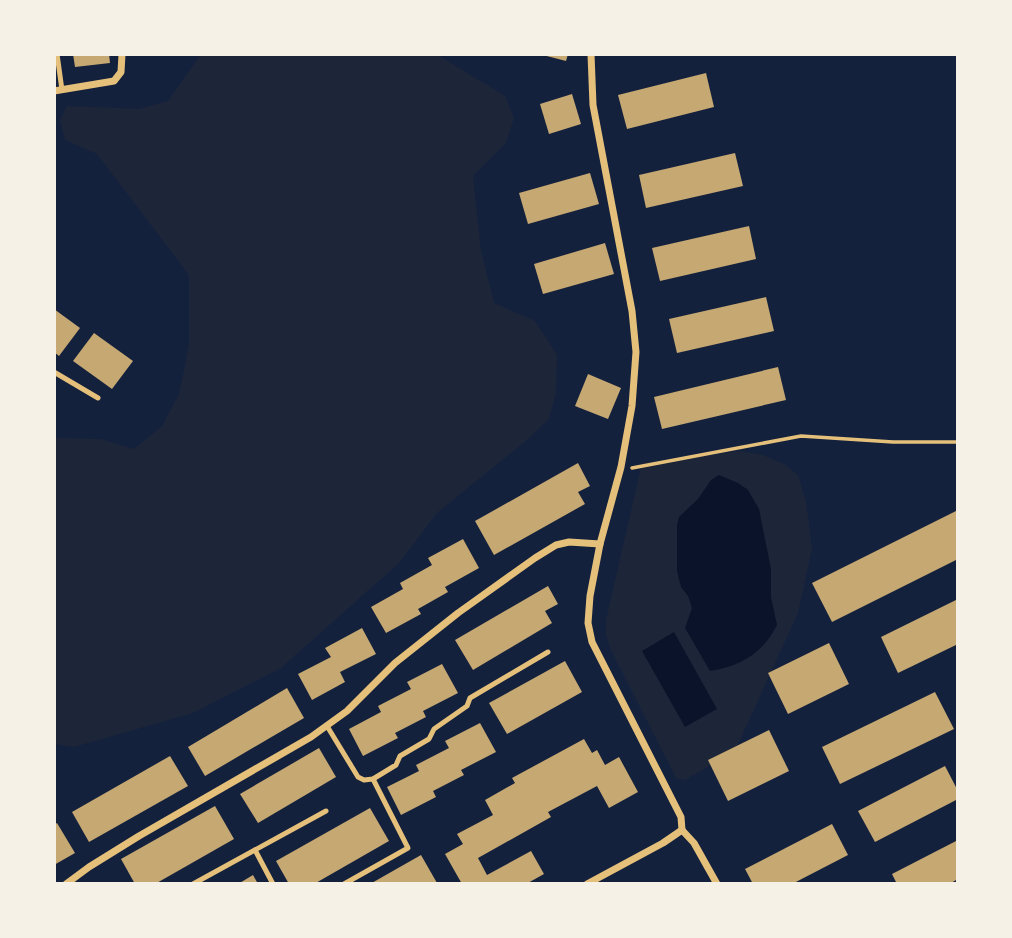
<svg xmlns="http://www.w3.org/2000/svg" width="1012" height="938" viewBox="0 0 1012 938" font-family="'Fira Sans Condensed',sans-serif">
	<rect width="100%" height="100%" fill="#14213d"/>
	<g fill="#1d2539">
		<polygon points="201,54 436,54 505,96 514,118 506,143 473,176 481,251 494,303 535,321 557,355 556,393 549,419 527,440 437,513 399,563 281,668 193,713 74,747 54,744 54,438 101,439 134,449 162,426 179,394 189,345 189,275 97,154 65,140 60,120 67,106 139,109 168,101"/>
		<polygon points="741,451 763,455 784,464 798,475 806,502 812,548 798,613 735,751 685,780 676,778 611,650 606,635 606,620 642,463"/>
	</g>
	<g fill="#0b132b">
		<path d="M 719,475 L 738,483 L 748,490 L 759,509 L 771,569 L 771,597 L 777,625 C 763,653 741,666 710,671 L 685,628 L 692,608 L 688,596 L 681,587 L 677,571 L 677,525 L 679,517 L 698,499 L 711,480 Z"/>
		<polygon points="674,632 717,709 685,727 642,651"/>
	</g>
	<g fill="#c6a872">
		<polygon points="73,54 109,54 110,63 75,67"/>
		<polygon points="539,54 568,54 566,61"/>
		<polygon points="706,73 714,107 627,129 618,95"/>
		<polygon points="572,94 581,124 549,134 540,104"/>
		<polygon points="735,153 743,186 646,208 639,175"/>
		<polygon points="590,173 599,204 528,224 519,193"/>
		<polygon points="749,226 756,259 660,281 652,248"/>
		<polygon points="605,243 614,274 543,294 534,264"/>
		<polygon points="766,297 774,331 677,353 669,319"/>
		<polygon points="54,309 80,328 59,356 54,352"/>
		<polygon points="94,333 133,361 112,389 73,361"/>
		<polygon points="778,367 786,400 662,429 654,397"/>
		<polygon points="588,374 621,388 608,419 575,406"/>
		<polygon points="578,463 590,486 578,492 585,504 494,555 475,521"/>
		<polygon points="958,510 958,559 832,622 812,583"/>
		<polygon points="463,539 479,568 445,587 448,592 418,609 421,614 386,633 371,607 403,589 400,583 432,565 428,558"/>
		<polygon points="548,586 558,604 545,611 552,623 473,670 455,640"/>
		<polygon points="958,599 958,644 898,673 881,637"/>
		<polygon points="362,628 376,654 340,672 345,682 312,700 298,674 331,657 325,648"/>
		<polygon points="829,643 849,684 788,714 768,673"/>
		<polygon points="565,661 582,692 507,734 489,703"/>
		<polygon points="442,664 458,693 423,711 426,717 395,733 398,738 363,756 349,729 381,712 378,706 411,689 407,682"/>
		<polygon points="287,688 304,718 205,776 188,747"/>
		<polygon points="935,692 954,729 840,784 822,747"/>
		<polygon points="480,723 496,752 461,770 464,775 433,791 436,797 401,815 387,787 419,771 416,765 449,748 445,741"/>
		<polygon points="769,730 789,771 728,801 708,760"/>
		<polygon points="584,739 592,753 597,750 605,765 619,757 638,792 609,808 597,786 548,812 551,817 478,858 487,875 531,851 544,874 526,884 462,884 445,854 463,844 457,834 493,815 485,800 515,783 512,778"/>
		<polygon points="319,748 336,777 258,823 240,794"/>
		<polygon points="170,756 188,786 89,842 72,812"/>
		<polygon points="945,766 958,791 958,799 875,842 858,811"/>
		<polygon points="215,806 234,839 155,884 135,884 121,859"/>
		<polygon points="370,808 389,841 314,884 289,884 276,861"/>
		<polygon points="57,823 75,853 54,865 54,825"/>
		<polygon points="832,824 848,855 792,884 753,884 745,869"/>
		<polygon points="958,840 958,879 949,884 897,884 892,874"/>
		<polygon points="421,855 437,883 370,884"/>
		<polygon points="253,875 258,884 238,884"/>
	</g>
	<g fill="none" stroke-linecap="round" stroke-linejoin="round">
		<polyline stroke="#e5c07b" stroke-width="3.5" points="632,468 801,436 893,442 958,442"/>
		<g stroke="#e5c07b" stroke-width="5">
			<polyline points="57,54 62,90"/>
			<polyline points="54,372 98,398"/>
			<polyline points="327,726 358,777 364,780 373,779 396,765 400,756 429,739 434,729 467,706 470,698 548,652"/>
			<polyline points="255,850 273,884"/>
			<polyline points="193,884 326,811"/>
			<polyline points="344,884 408,848 373,779"/>
		</g>
		<g stroke="#e5c07b" stroke-width="7">
			<polyline points="591,54 593,105 632,311 636,352 632,406 621,467 600,544 590,596 588,623 592,642 681,817 682,830"/>
			<polyline points="54,91 114,81 121,72 122,54"/>
			<polyline points="682,830 694,843 717,884"/>
			<polyline points="66,884 89,867 139,836 311,737 347,711 395,663 458,613 535,558 556,545 569,542 600,544"/>
			<polyline points="587,884 663,843 682,830"/>
		</g>
	</g>
	<rect width="1012" height="938" fill="none" stroke="#f6f1e7" stroke-width="112"/>
</svg>
